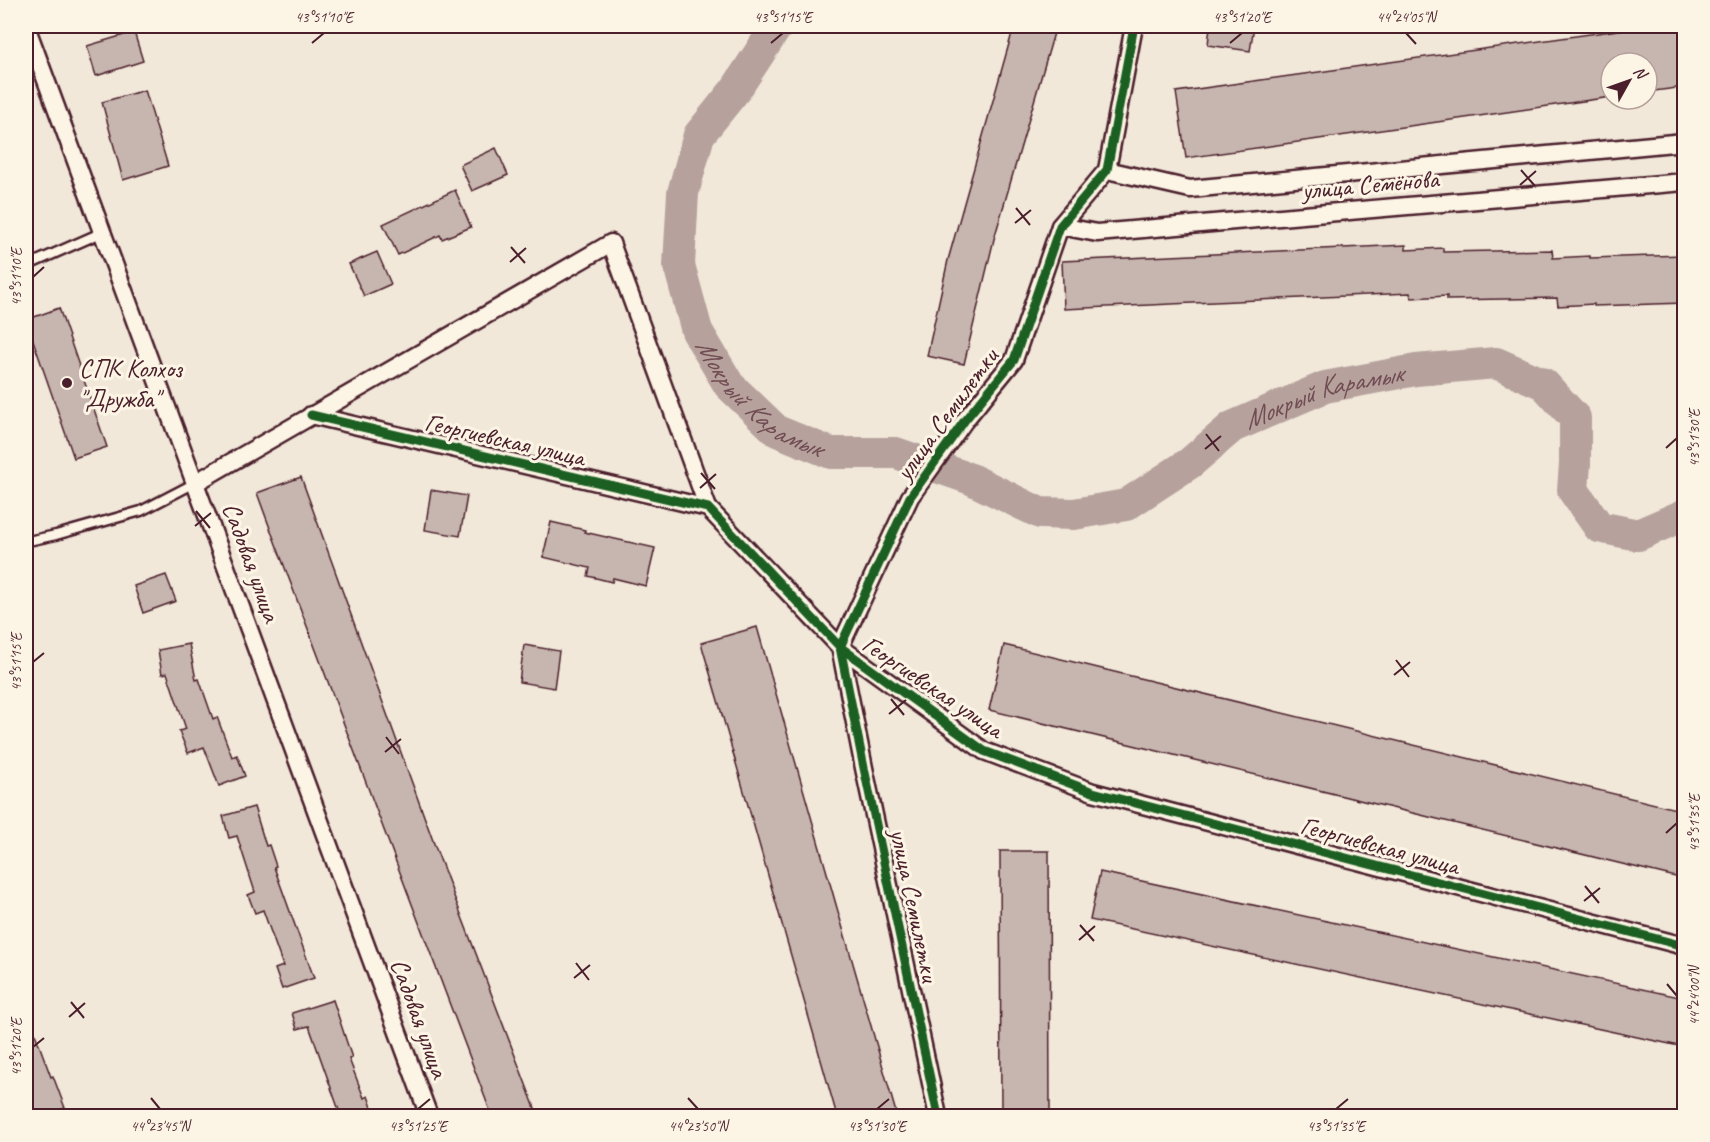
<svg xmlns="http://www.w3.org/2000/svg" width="1710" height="1142" viewBox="0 0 1710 1142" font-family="Caveat,sans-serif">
	<rect width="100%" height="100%" fill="#f1e8da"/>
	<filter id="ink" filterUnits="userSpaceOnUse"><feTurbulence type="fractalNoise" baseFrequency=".0167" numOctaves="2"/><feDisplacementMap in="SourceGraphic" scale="12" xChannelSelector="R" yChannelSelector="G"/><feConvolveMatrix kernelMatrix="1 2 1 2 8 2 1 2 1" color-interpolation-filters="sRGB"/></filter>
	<g filter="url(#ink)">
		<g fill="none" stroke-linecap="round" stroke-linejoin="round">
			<path stroke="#b6a19c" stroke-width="32" id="s1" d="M 777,26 L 736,89 L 699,135 L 683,193 L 679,265 L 697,331 L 729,385 L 777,431 L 831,453 L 896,453 L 971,479 L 1040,513 L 1074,514 L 1126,505 L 1190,463 L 1232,427 L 1325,387 L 1416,370 L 1496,363 L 1544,384 L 1575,418 L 1575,464 L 1573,490 L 1599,527 L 1638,535 L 1684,515"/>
		</g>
		<g fill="#c7b6af" stroke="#4a1f2b" stroke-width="1.5">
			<polygon points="1014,26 1056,26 994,239 964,364 927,356 948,260"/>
			<polygon points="1210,26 1254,26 1250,51 1208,45"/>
			<polygon points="1647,26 1684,26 1684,87 1647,92 1647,63 1611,63 1611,97 1186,158 1176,92"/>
			<polygon points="134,32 143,61 96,76 87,46"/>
			<polygon points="145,90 168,166 123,180 102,102"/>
			<polygon points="496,148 508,175 472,191 460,165"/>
			<polygon points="455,190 471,227 442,239 440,235 398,255 383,224"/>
			<polygon points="1406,245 1406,250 1443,248 1443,252 1552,250 1553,258 1590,256 1590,258 1684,255 1684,303 1594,306 1594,304 1558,306 1557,298 1447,300 1447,296 1411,298 1410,293 1064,309 1062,261"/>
			<polygon points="377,252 391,284 364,296 349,264"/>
			<polygon points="59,308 107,447 74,458 26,320"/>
			<polygon points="301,477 436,849 538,1116 492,1116 271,531 257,493"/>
			<polygon points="431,490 467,496 460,536 425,530"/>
			<polygon points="551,522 585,530 584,532 655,548 646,586 613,578 612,582 588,576 590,568 543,557"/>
			<polygon points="166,575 176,601 143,613 134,586"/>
			<polygon points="757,627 837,908 897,1116 837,1116 719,704 701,643"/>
			<polygon points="189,644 196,680 199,679 213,719 217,717 232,757 237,755 245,776 219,786 204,747 188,753 179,731 186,729 167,673 162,674 158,650"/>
			<polygon points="524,645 559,651 554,688 519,682"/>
			<polygon points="1004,645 1684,811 1684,879 989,710"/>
			<polygon points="254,807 266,846 269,845 276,866 274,867 314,978 282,989 275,969 283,966 263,910 255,913 248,895 255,892 237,836 229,838 223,816"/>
			<polygon points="1000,851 1049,851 1050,1116 1001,1116"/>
			<polygon points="1100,872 1684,998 1684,1047 1090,920"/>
			<polygon points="333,1000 352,1058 349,1059 364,1098 368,1096 375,1116 341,1116 309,1026 297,1029 292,1013"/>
			<polygon points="26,1012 27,1012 51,1077 53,1076 65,1108 44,1116 26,1116"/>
		</g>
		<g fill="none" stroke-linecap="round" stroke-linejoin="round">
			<g stroke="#4a1f2b" stroke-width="13">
				<g id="service">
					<polyline points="26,266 103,232"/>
					<polyline points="28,541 56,535 141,511 195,483"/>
				</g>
			</g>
			<g stroke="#4a1f2b" stroke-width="21">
				<g id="minor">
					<polyline points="26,26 429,1116"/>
					<polyline points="1107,170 1190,189 1684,142"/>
					<polyline points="1060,226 1097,233 1684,182"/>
					<polyline points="311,415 708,508 840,647 984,751 1093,792 1684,946"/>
					<polyline points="195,483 611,243 708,508"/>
					<polyline points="938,1116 864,768 840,647 910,497 965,420 1014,360 1060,226 1107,170 1134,26"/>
				</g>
			</g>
			<use href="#service" stroke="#fcf5e5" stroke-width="8"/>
			<use href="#minor" stroke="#fcf5e5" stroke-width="16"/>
			<g stroke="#fcf5e5" stroke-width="13">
				<g id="cycleway">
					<polyline points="311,415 708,508 840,647 984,751 1093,792 1684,946"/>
					<polyline points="938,1116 864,768 840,647 910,497 965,420 1014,360 1060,226 1107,170 1134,26"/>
				</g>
			</g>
			<use href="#cycleway" stroke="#1b5e20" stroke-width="9"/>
		</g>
	</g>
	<path fill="none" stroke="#4a1f2b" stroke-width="2" d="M 1406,33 L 1416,44M 312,43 L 324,33M 771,43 L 783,33M 1230,43 L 1242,33M 1521,170 L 1535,186M 1520,185 L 1536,171M 1016,208 L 1030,225M 1015,223 L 1031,210M 511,247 L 525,263M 510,262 L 526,248M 33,277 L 44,267M 1206,434 L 1219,451M 1666,448 L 1677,438M 1205,449 L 1221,436M 701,473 L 715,489M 700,488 L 716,474M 196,511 L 210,528M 195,526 L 211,513M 1396,660 L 1409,677M 33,662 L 44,653M 1394,675 L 1410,662M 891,699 L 904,715M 889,714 L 906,700M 386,737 L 399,754M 385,752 L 401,739M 1666,833 L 1677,823M 1585,886 L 1599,903M 1584,901 L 1600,888M 1080,925 L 1094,941M 1079,940 L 1095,926M 576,963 L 589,980M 574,978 L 590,965M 1667,984 L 1677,996M 71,1002 L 84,1018M 69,1017 L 85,1003M 33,1047 L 44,1038M 151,1098 L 160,1109M 688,1098 L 698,1109M 418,1109 L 430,1099M 877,1109 L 889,1099M 1336,1109 L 1348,1099"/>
	<circle fill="#4a1f2b" stroke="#fcf5e5" stroke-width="2" cx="67" cy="383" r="6"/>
	<g text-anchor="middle" stroke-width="6" stroke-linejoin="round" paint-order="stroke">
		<g font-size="26" fill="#4a1f2b" stroke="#fcf5e5">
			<text transform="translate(1370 184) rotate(-5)" y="9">улица Семёнова</text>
			<text transform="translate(946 414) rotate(-54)" y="9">улица Семилетки</text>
			<text transform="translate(505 439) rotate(13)" y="9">Георгиевская улица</text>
			<text transform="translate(252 562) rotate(70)" y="9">Садовая улица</text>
			<text transform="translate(933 686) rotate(34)" y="9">Георгиевская улица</text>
			<text transform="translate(1380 845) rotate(15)" y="9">Георгиевская улица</text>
			<text transform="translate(915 905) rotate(78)" y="9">улица Семилетки</text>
			<text transform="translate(420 1018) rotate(70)" y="9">Садовая улица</text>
		</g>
		<g font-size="26" fill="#4a1f2b" stroke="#fcf5e5" text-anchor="start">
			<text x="79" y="377">СПК Колхоз<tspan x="79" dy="30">"Дружба"</tspan></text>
		</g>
		<g font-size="27" font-style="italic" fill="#704c53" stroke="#fcf5e5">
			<text dy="9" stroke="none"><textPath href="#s1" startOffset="429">Мокрый Карамык</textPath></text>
			<text dy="9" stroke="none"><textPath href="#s1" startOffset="1059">Мокрый Карамык</textPath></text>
		</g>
	</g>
	<rect width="1710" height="1142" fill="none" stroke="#fcf5e5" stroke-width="66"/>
	<g transform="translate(1629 81) rotate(50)"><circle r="28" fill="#fcf5e5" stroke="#b59f9b" stroke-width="1.5"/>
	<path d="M0-4.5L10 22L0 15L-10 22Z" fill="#4a1f2b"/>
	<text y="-9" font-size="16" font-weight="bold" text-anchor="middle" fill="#4a1f2b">N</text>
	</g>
	<rect x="33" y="33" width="1644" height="1076" fill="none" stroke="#4a1f2b" stroke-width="2"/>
	<g font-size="15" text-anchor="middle" fill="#4a1f2b">
		<text x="324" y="22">43°51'10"E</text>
		<text x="783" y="22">43°51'15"E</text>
		<text x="1242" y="22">43°51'20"E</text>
		<text x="1406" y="22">44°24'05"N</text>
		<text transform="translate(16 277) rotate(-90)" y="5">43°51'10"E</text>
		<text transform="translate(1694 438) rotate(-90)" y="5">43°51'30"E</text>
		<text transform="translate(16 662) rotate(-90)" y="5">43°51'15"E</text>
		<text transform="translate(1694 823) rotate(-90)" y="5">43°51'35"E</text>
		<text transform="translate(1694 996) rotate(-90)" y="5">44°24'00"N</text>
		<text transform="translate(16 1047) rotate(-90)" y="5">43°51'20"E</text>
		<text x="160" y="1131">44°23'45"N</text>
		<text x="418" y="1131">43°51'25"E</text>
		<text x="698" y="1131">44°23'50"N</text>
		<text x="877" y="1131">43°51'30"E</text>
		<text x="1336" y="1131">43°51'35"E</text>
	</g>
</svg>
